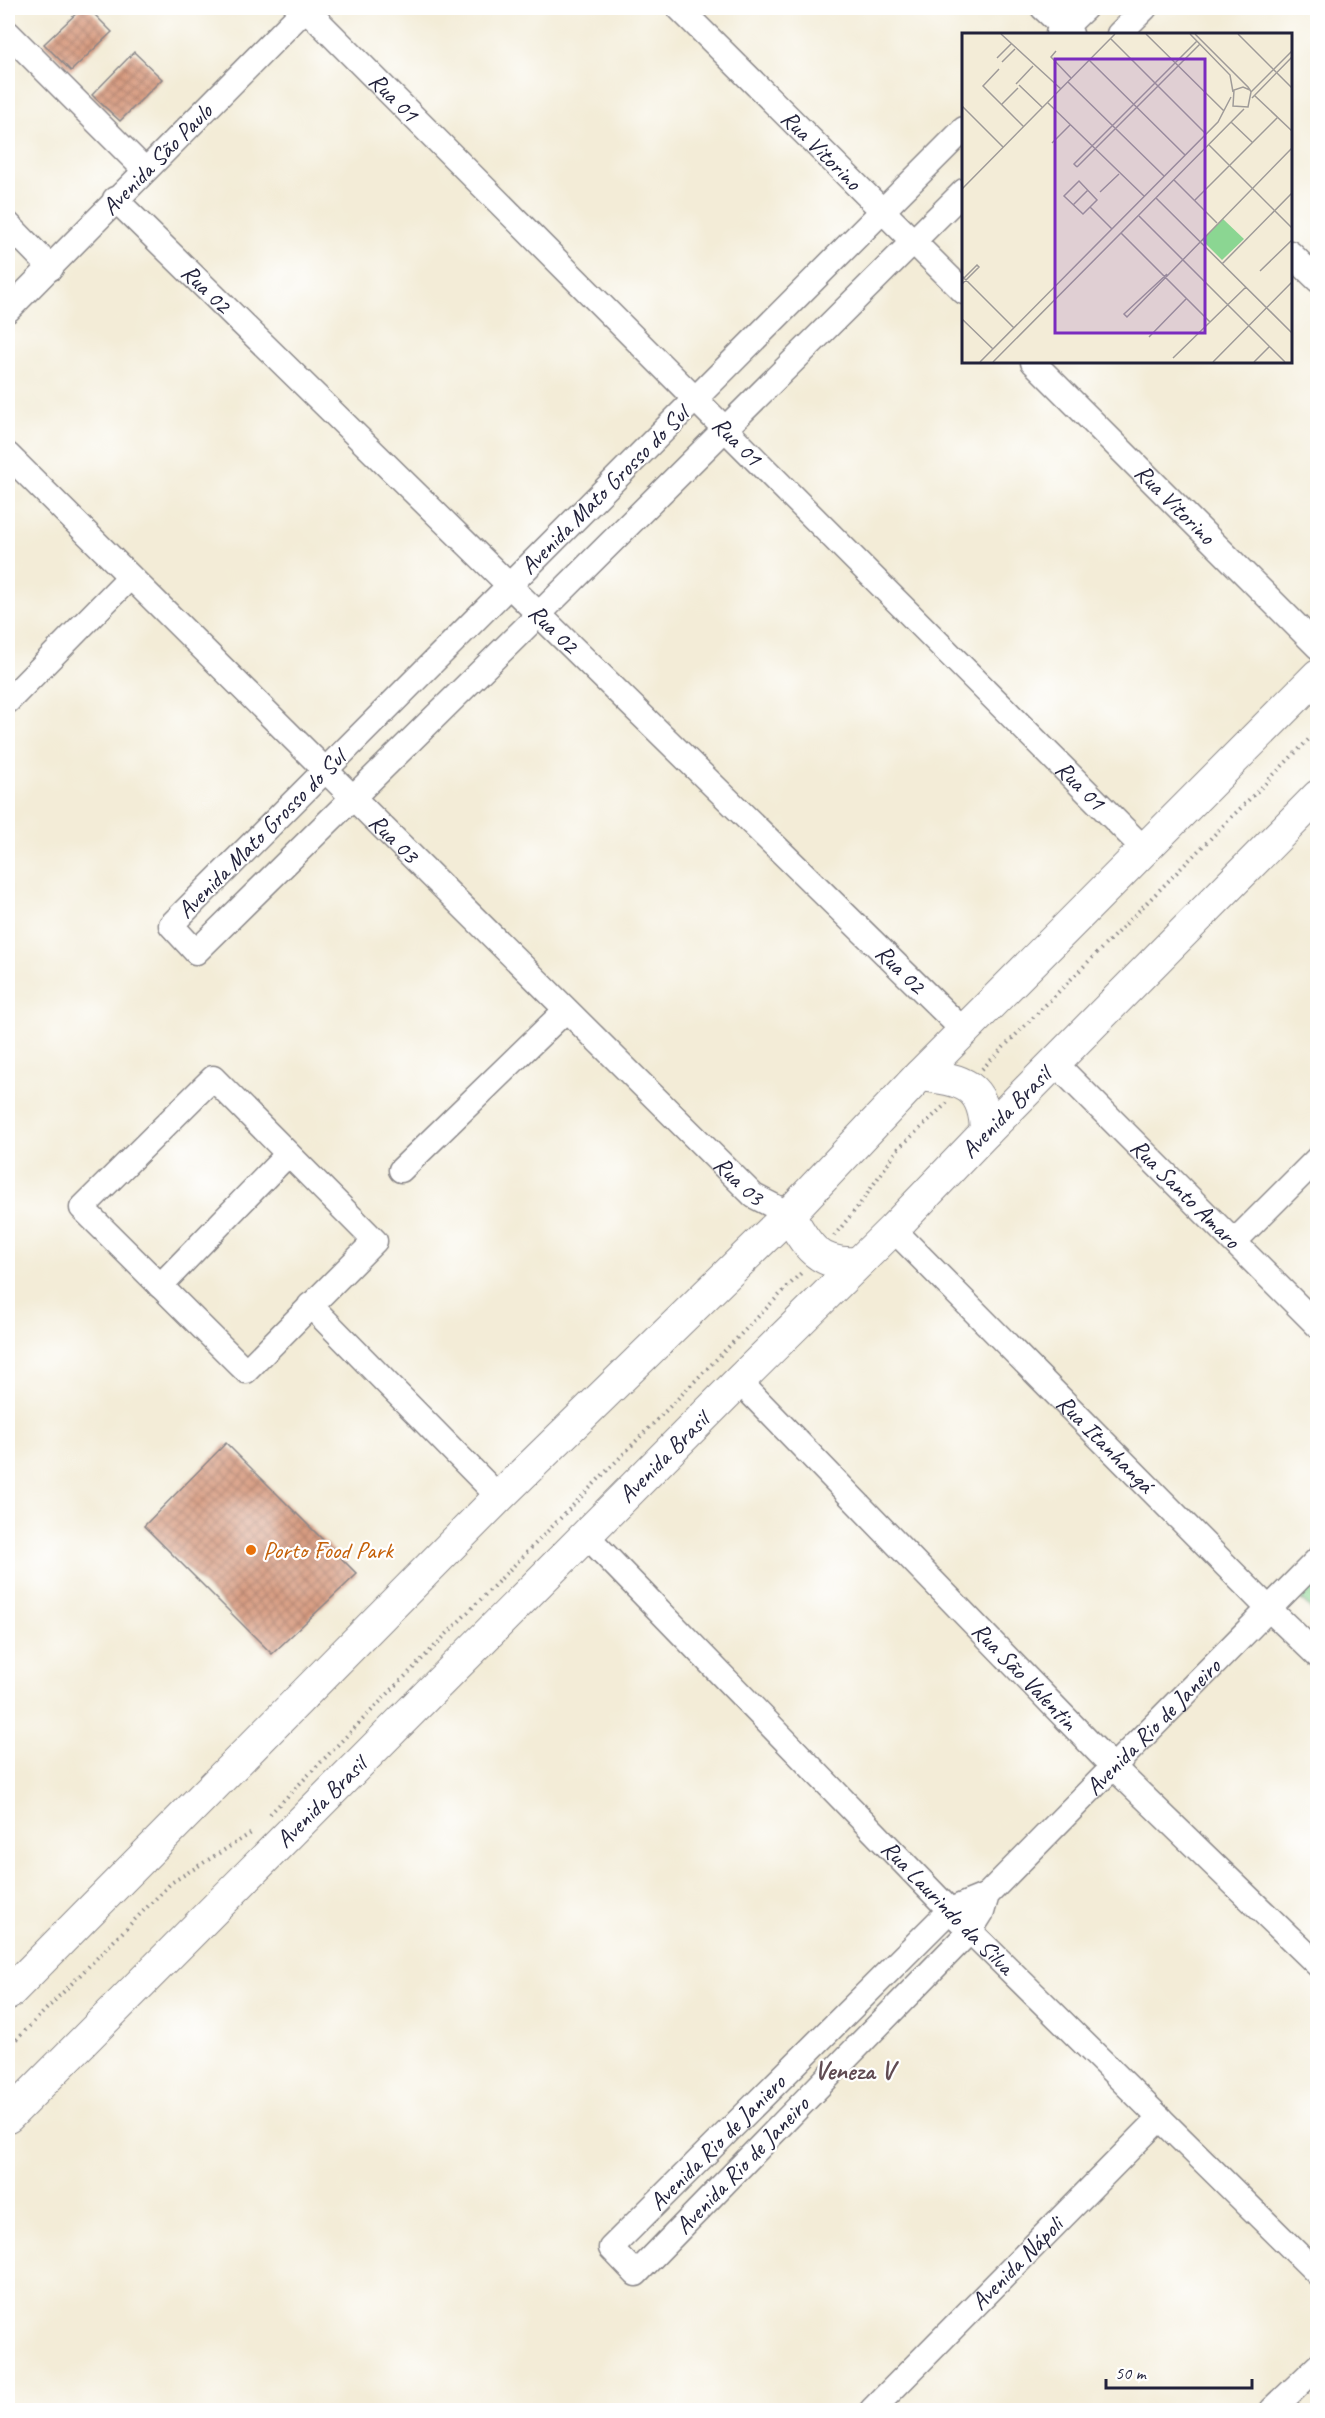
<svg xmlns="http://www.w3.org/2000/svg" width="1325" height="2418" viewBox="0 0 1325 2418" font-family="Caveat,sans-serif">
	<defs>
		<pattern id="park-crowns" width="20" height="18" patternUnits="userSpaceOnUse" patternTransform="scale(1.5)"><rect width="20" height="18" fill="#8bd692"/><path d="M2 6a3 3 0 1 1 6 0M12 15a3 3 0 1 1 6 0" fill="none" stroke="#78b77f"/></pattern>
		<pattern id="building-cross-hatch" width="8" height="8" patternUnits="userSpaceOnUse" patternTransform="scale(1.5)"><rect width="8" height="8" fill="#d79b80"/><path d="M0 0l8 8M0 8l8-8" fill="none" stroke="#ae7e6a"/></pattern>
	</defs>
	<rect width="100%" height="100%" fill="#fff"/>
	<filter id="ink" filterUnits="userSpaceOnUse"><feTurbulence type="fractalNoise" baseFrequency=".0167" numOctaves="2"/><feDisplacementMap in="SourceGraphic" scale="12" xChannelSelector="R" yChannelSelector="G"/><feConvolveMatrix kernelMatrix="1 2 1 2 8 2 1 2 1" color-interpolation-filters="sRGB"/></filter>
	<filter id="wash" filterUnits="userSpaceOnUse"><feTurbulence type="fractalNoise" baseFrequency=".008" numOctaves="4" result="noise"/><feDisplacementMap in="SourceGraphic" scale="24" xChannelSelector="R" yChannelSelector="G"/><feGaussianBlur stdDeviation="1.35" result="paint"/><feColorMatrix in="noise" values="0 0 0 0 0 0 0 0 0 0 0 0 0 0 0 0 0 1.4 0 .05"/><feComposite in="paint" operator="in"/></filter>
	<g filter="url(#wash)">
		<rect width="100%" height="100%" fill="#f3ecd7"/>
		<polygon fill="url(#park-crowns)" stroke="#567c66" stroke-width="1.5" points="1317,1580 1317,1616 1300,1598"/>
		<g id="blocks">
			<g fill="url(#building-cross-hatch)">
				<polygon points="82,8 88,8 112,32 71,71 44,44"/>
				<polygon points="134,52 162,79 120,121 92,95"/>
				<polygon points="226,1443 357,1574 272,1654 144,1526"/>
			</g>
		</g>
	</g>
	<g filter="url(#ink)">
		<use href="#blocks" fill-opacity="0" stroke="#8a8789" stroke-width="1.5"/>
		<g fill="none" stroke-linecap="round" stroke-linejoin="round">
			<g stroke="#8a8789" stroke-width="27">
				<g id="minor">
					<path id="s1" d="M 305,8 L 1145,850"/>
					<path id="s2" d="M 679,8 L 964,292"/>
					<polyline points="1043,8 1071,34"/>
					<polyline points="8,33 144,169"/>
					<polyline points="1058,34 1085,8"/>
					<polyline points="1119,34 1145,8"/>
					<polyline points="964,129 171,925 196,952 522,631 964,191"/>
					<path id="s3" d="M 115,199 L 965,1032"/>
					<polyline points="8,224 51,268"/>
					<polyline points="1290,253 1318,280"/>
					<path id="s4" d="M 8,310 L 306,8"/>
					<path id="s5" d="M 1033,362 L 1318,647"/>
					<path id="s6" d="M 8,455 L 754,1196 L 789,1214"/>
					<polyline points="8,701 130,577"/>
					<path id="s7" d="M 1054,1062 L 1318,1326"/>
					<polygon points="213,1078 375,1241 246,1371 82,1208"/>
					<polyline points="401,1170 566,1010"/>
					<path id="s8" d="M 893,1229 L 1268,1608 L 1318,1656"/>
					<polyline points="1235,1241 1318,1158"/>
					<polyline points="160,1286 288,1154"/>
					<polyline points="310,1305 499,1497"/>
					<path id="s9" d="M 739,1381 L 1112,1766 L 1318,1965"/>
					<path id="s10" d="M 586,1535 L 970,1931 L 1318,2274"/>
					<path id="s11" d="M 987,1895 L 982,1912 L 970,1931 L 636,2274 L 611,2248 L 950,1910 L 987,1895 L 1318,1559"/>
					<path id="s12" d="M 872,2410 L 1160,2118"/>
					<polyline points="1272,2410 1318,2366"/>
				</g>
			</g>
			<g stroke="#8a8789" stroke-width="34">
				<g id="major">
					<path d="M 920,1075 C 963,1079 985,1085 986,1132"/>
					<path d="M 789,1214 C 806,1245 818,1266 857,1263"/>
					<polyline points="8,1994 499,1497 789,1214 920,1075 1318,675"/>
					<path id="s13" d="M 8,2117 L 739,1381 L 893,1229 L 986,1132 L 1318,796"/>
				</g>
			</g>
			<g stroke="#8a8789" stroke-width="4" stroke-dasharray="1.5 4.5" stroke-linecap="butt">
				<polyline points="982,1069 1318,730"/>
				<polyline points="834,1236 860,1204 898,1149 947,1103"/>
				<polyline points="270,1814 803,1271"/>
				<polyline points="8,2048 171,1883 253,1832"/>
			</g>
			<use href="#minor" stroke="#fff" stroke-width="24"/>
			<use href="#major" stroke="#fff" stroke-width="32"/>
		</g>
	</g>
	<circle fill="#e8710a" stroke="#fff" stroke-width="2" cx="251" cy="1550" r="6"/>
	<g text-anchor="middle" stroke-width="4.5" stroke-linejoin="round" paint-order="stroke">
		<g font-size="24" fill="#22223b" stroke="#fff">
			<text dy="8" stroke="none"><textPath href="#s1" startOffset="126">Rua 01</textPath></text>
			<text dy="8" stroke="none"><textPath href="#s2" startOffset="201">Rua Vitorino</textPath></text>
			<text dy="8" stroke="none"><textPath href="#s4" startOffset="212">Avenida São Paulo</textPath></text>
			<text dy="8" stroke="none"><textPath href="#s3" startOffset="128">Rua 02</textPath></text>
			<text dy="8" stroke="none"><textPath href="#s1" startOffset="612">Rua 01</textPath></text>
			<text transform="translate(604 490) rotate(-45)" y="8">Avenida Mato Grosso do Sul</text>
			<text dy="8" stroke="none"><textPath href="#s5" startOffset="201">Rua Vitorino</textPath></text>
			<text dy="8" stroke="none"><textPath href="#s3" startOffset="614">Rua 02</textPath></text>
			<text dy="8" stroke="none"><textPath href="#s1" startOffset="1098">Rua 01</textPath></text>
			<text transform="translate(261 834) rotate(-45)" y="8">Avenida Mato Grosso do Sul</text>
			<text dy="8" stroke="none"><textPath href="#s6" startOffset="544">Rua 03</textPath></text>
			<text dy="8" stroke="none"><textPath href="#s3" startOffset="1100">Rua 02</textPath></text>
			<text dy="8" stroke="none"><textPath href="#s13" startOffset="1416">Avenida Brasil</textPath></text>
			<text dy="8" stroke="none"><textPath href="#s6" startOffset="1030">Rua 03</textPath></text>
			<text dy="8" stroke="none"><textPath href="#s7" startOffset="186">Rua Santo Amaro</textPath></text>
			<text dy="8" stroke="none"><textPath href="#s8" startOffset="302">Rua Itanhangá</textPath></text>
			<text dy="8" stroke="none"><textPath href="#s13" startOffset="930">Avenida Brasil</textPath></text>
			<text dy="8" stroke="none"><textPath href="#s9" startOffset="411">Rua São Valentin</textPath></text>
			<text dy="8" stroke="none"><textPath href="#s11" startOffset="1310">Avenida Rio de Janeiro</textPath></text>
			<text dy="8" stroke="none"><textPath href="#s13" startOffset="444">Avenida Brasil</textPath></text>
			<text dy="8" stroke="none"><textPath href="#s10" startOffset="519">Rua Laurindo da Silva</textPath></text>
			<text dy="8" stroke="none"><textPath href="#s11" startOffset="705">Avenida Rio de Janiero</textPath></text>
			<text transform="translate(742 2165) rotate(-46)" y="8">Avenida Rio de Janeiro</text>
			<text dy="8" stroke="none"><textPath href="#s12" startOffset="206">Avenida Nápoli</textPath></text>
		</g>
		<g font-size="24" fill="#c56008" stroke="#fff" text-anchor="start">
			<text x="263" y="1558">Porto Food Park</text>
		</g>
		<g font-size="26" font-weight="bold" fill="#614c53" stroke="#fff">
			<text x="854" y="2079">Veneza V</text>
		</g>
	</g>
	<g transform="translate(962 33)">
		<rect width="330" height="330" fill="#f3ecd7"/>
		<path d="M 261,186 L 282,206 L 260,227 L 240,207 Z" fill="#8bd692"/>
		<path fill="none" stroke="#9f9b99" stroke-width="1.5" d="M 39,1 L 99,56M 184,1 L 262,78M 228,1 L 268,42 L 271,59M 233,1 L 286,54 L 288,57 L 289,59 L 286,74 L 271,73 L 272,57 L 281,54 L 288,57M 276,1 L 330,55M 149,6 L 244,101M 94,18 L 89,24 L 109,45M 35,25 L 49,11M 127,27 L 223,122M 40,29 L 53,16M 37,36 L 21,53 L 62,94M 106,49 L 202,143M 54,51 L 71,33M 57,52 L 81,75M 289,59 L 330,18M 292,62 L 330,98M 290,65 L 330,24M 85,69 L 182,163M 40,71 L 56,55M 0,73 L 41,114M 269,89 L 290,109M 90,110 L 108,92M 247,112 L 330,195M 115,134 L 112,131 L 235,8M 115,134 L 238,11M 212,147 L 255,190M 117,148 L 135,167 L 121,181 L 102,163 ZM 0,156 L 153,1M 138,159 L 157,141M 194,165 L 330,300M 233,167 L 316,84M 111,172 L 126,157M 128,174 L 150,196M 177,183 L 323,329M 159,200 L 248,289M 260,231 L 330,160M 298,238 L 330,207M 205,241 L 162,281 L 165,284 L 330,115M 0,243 L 52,295M 0,251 L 17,234 L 15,232 L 1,246M 0,286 L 31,316M 187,304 L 224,266M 211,325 L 284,254M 18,329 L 256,89 L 269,64M 31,329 L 282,76M 251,329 L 330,249M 292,329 L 307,314"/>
		<path fill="#7b2cbf" fill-opacity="0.15" stroke="#7b2cbf" stroke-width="3" d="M 93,26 L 243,26 L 243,300 L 93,300 Z"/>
		<rect width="330" height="330" fill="none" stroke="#22223b" stroke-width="3"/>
	</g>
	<rect width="1325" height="2418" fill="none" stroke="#fff" stroke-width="30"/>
	<path d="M1106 2379v9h146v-9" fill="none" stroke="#22223b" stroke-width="3"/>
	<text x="1115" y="2379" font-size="18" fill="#22223b" stroke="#ffffff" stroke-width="4.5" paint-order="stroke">50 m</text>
</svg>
